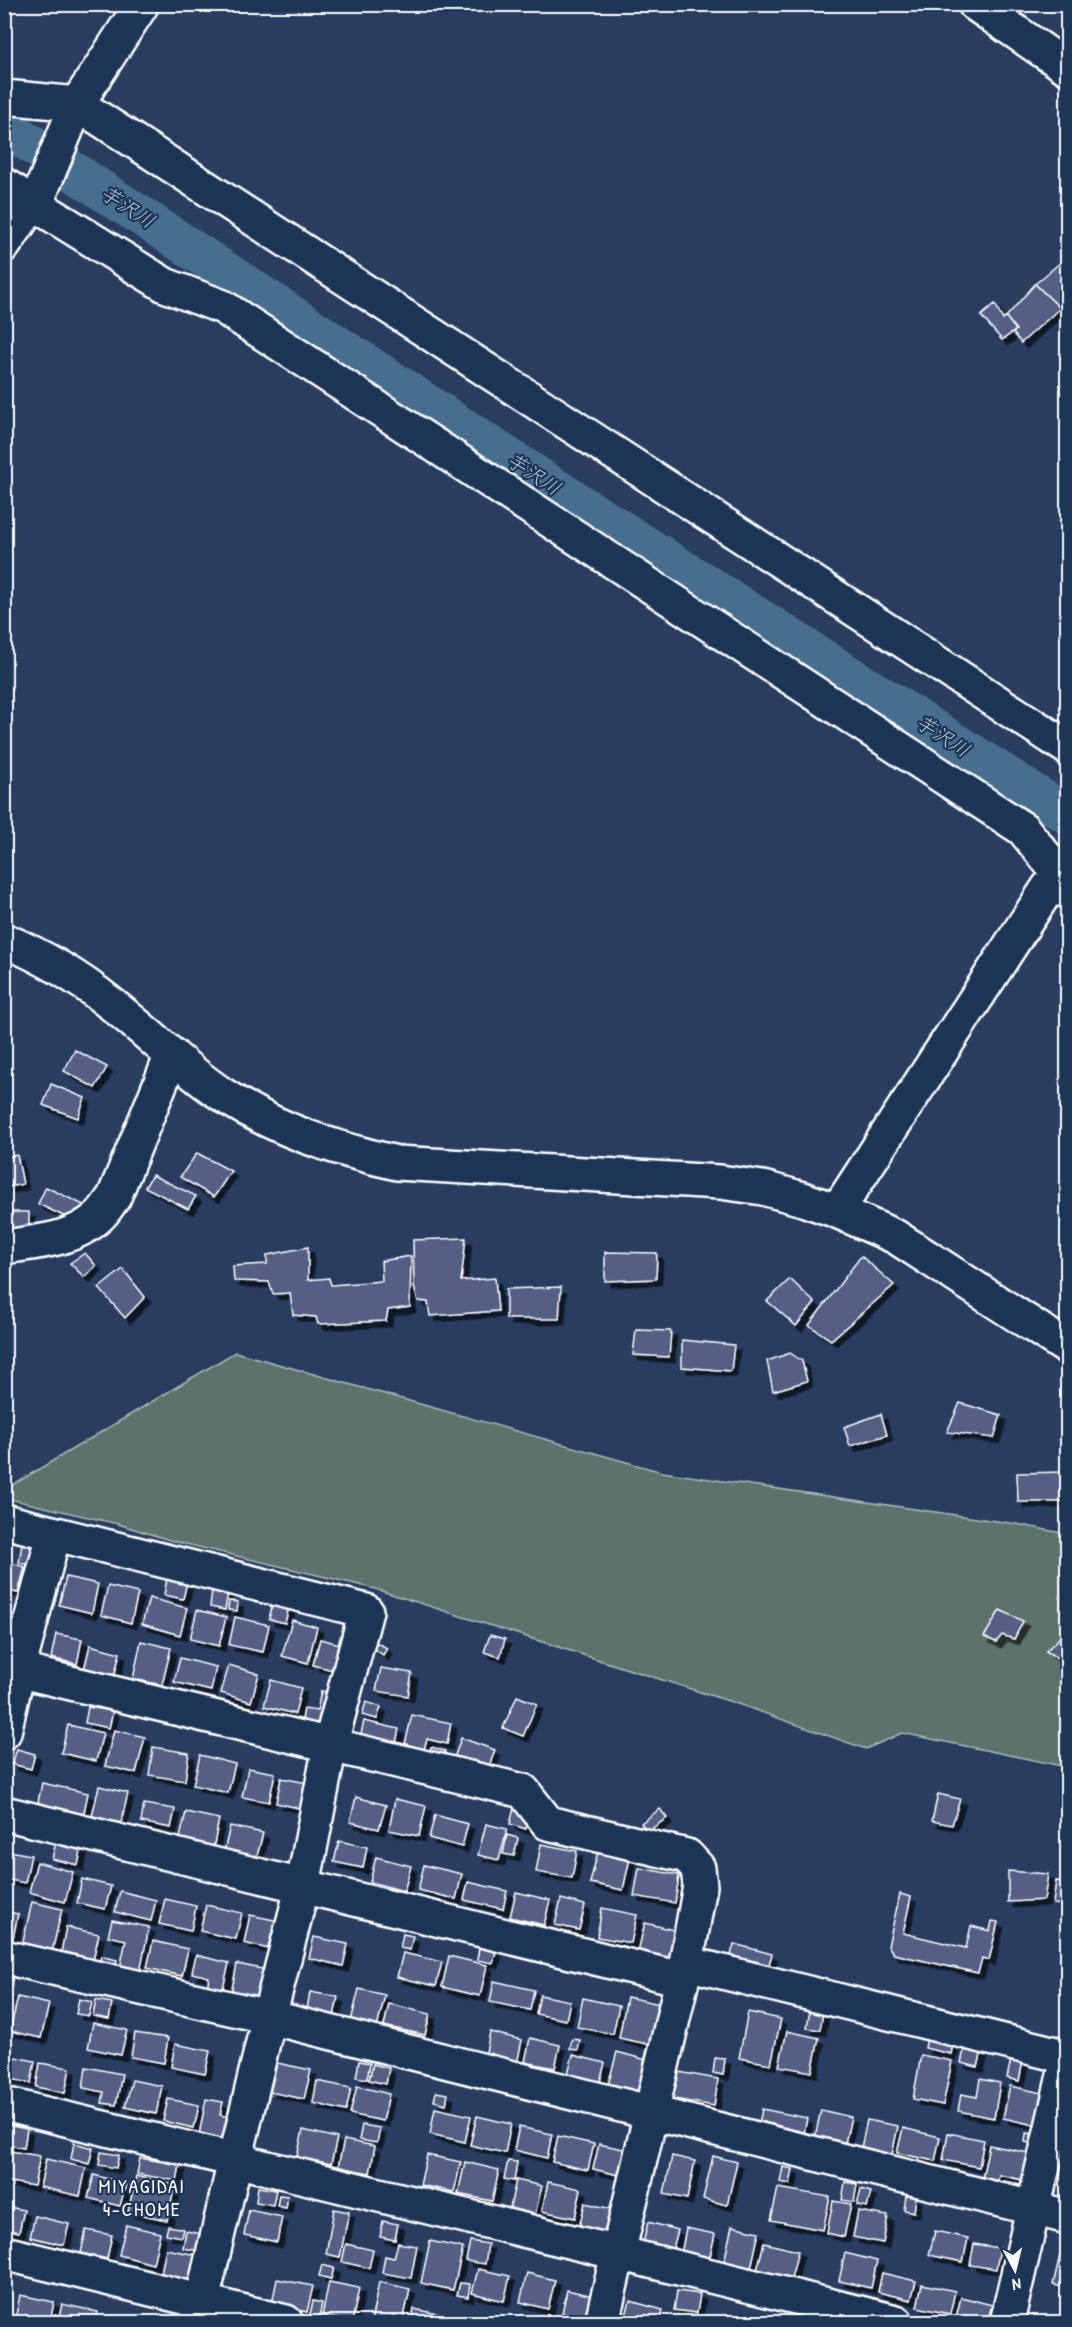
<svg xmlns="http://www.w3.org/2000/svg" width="1072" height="2327" viewBox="0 0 1072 2327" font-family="'Patrick Hand','Klee One',sans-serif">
	<defs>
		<filter id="shadow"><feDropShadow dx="5.5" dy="5.5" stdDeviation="0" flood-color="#0009"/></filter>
	</defs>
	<rect width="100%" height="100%" fill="#283d60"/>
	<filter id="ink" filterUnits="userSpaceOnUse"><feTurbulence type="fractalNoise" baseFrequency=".0167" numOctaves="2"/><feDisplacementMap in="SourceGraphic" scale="12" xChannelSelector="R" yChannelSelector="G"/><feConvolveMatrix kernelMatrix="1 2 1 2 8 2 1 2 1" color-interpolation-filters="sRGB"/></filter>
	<g filter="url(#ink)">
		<polygon fill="#5c726d" stroke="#aeb8b6" stroke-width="1.5" points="235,1352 662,1472 1017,1524 1067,1534 1067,1767 902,1733 866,1749 738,1704 372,1588 173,1541 118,1524 5,1498 4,1490"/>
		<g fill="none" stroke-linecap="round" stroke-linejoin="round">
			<polyline stroke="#466e8e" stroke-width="40" points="4,126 558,490 1068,815"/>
		</g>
		<g fill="#545e85" stroke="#fff" stroke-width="1.5" filter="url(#shadow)">
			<polygon points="1068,256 1068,300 1060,308 1035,284"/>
			<polygon points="1035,284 1060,308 1021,343 1013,333 1016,330 1006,317"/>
			<polygon points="995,304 1003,320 1006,317 1016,330 1002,340 981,316"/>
			<polygon points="75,1050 107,1067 95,1088 64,1071"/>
			<polygon points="51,1084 85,1098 78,1118 43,1105"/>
			<polygon points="197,1153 231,1171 214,1197 180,1177"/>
			<polygon points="17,1155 23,1184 4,1188 4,1157"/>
			<polygon points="152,1175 196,1196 188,1209 145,1187"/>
			<polygon points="46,1187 88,1207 80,1224 38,1204"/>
			<rect x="4" y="1212" width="25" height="16"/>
			<polygon points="466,1238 461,1281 495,1278 498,1311 430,1316 428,1302 418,1301 414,1287 413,1240"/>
			<polygon points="308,1247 308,1280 329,1278 331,1285 382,1281 381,1261 411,1256 410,1307 388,1310 386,1321 318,1324 316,1317 293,1315 290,1293 273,1294 269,1282 234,1281 233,1266 267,1264 267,1255"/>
			<polygon points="605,1252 657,1253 656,1279 605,1281"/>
			<polygon points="85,1253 96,1266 84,1277 70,1263"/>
			<polygon points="861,1256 894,1285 831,1340 809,1325"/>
			<polygon points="123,1269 145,1297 125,1318 99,1288"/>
			<polygon points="790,1279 815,1303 796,1326 767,1301"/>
			<polygon points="561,1287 559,1319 506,1319 506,1289"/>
			<polygon points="636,1330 671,1331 669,1357 633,1355"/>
			<polygon points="682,1340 734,1345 731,1371 682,1367"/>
			<polygon points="790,1353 802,1361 807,1381 773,1391 767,1361"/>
			<polygon points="960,1403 1001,1415 994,1438 947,1432"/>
			<polygon points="881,1414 887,1435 850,1446 844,1427"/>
			<polygon points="1068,1472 1065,1502 1018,1502 1017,1473"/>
			<polygon points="22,1543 28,1544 36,1557 35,1566 19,1563"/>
			<polygon points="4,1561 25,1567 18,1593 4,1590"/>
			<polygon points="66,1577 98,1584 92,1613 59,1605"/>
			<polygon points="167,1578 187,1582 183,1599 164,1595"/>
			<polygon points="108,1586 138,1593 131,1623 101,1615"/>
			<polygon points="212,1590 228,1593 225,1610 210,1607"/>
			<polygon points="149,1598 187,1608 180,1635 142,1624"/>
			<polygon points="229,1601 238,1602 237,1611 228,1610"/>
			<polygon points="273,1603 289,1607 285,1623 269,1619"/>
			<polygon points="197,1610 226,1617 219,1646 190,1639"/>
			<polygon points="1000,1610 1023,1621 1014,1639 1002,1635 996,1642 984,1637"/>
			<polygon points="235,1617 269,1625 263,1652 229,1645"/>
			<polygon points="4,1619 22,1624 15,1648 4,1645"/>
			<polygon points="292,1620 317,1627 308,1663 282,1656"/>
			<polygon points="56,1634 82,1639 77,1664 51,1658"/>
			<polygon points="490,1635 505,1639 500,1657 484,1652"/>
			<polygon points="1062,1635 1068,1638 1068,1665 1046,1651"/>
			<polygon points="320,1639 344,1645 337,1671 313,1665"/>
			<polygon points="141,1641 171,1648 162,1685 133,1679"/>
			<polygon points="377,1643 387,1648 383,1655 373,1648"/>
			<polygon points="90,1645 120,1653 114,1677 84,1670"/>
			<polygon points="180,1658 216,1667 211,1691 174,1682"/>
			<polygon points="229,1665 259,1674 251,1702 221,1693"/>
			<polygon points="381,1668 412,1673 408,1696 376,1691"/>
			<polygon points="271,1680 301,1688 295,1714 264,1706"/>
			<polygon points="321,1691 339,1694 322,1735 300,1730 304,1709 317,1711"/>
			<polygon points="517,1696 537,1704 523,1736 503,1728"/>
			<polygon points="366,1702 381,1707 377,1719 362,1715"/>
			<polygon points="88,1707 113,1711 109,1728 85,1723"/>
			<polygon points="412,1715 451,1723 447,1744 427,1739 424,1749 405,1744"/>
			<polygon points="364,1721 399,1729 395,1747 360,1738"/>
			<polygon points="68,1725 103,1733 96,1761 61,1753"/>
			<polygon points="114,1730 145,1737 136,1773 105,1766"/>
			<polygon points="461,1738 495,1750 487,1772 453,1761"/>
			<polygon points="153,1747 189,1753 185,1781 149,1775"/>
			<polygon points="431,1747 445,1751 441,1766 427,1762"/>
			<polygon points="17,1749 35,1754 31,1769 12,1764"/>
			<polygon points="200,1755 235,1764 228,1793 193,1785"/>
			<polygon points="248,1768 275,1773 269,1802 242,1797"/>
			<polygon points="281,1778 313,1784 308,1810 276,1803"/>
			<polygon points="42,1783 88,1793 83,1817 37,1807"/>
			<polygon points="99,1786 128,1793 121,1823 92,1816"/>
			<polygon points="938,1794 960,1799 952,1825 932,1821"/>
			<polygon points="356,1797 386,1805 379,1829 350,1822"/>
			<polygon points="395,1799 426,1806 419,1836 389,1830"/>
			<polygon points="144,1804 175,1809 171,1828 141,1822"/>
			<polygon points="514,1808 530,1813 526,1829 510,1824"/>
			<polygon points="660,1809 667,1818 648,1831 641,1823"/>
			<polygon points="186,1812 219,1819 213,1849 179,1842"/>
			<polygon points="435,1815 468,1824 462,1847 429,1838"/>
			<polygon points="486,1824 507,1829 499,1860 478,1855"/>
			<polygon points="230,1826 263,1833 256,1860 224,1852"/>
			<polygon points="507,1835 518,1838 514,1856 503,1854"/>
			<polygon points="56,1841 82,1846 78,1865 52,1859"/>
			<polygon points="339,1841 367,1847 363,1868 334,1862"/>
			<polygon points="541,1844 577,1851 572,1878 536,1872"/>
			<polygon points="4,1850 31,1855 25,1883 4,1879"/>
			<polygon points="598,1851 630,1858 623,1890 590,1883"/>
			<polygon points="376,1857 411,1866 404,1891 370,1882"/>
			<polygon points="37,1862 73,1872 65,1902 29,1892"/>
			<polygon points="424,1865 462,1874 456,1899 418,1890"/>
			<polygon points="639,1868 679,1875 675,1903 634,1896"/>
			<polygon points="1008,1871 1048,1874 1044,1900 1008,1902"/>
			<polygon points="82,1879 111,1886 105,1909 77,1903"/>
			<polygon points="1056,1881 1068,1882 1068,1905 1053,1904"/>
			<polygon points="468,1882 507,1891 503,1909 464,1900"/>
			<polygon points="120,1891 156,1900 151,1921 115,1912"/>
			<polygon points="516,1892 550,1900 544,1925 510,1917"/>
			<polygon points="900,1894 911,1897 903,1933 966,1948 971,1926 990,1931 992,1921 998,1922 989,1960 982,1958 978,1973 894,1954 888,1946"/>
			<polygon points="165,1899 196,1906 191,1931 159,1924"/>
			<polygon points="561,1899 585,1905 579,1930 555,1925"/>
			<polygon points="32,1902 62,1909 52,1952 22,1946"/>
			<polygon points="206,1905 242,1913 236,1939 200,1931"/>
			<polygon points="602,1908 637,1915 631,1943 597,1937"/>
			<polygon points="4,1911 18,1914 12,1943 4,1942"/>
			<polygon points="250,1915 284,1922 277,1951 244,1943"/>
			<polygon points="112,1920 149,1927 140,1972 120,1968 126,1940 108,1936"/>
			<polygon points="645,1923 678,1931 671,1960 638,1952"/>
			<polygon points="66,1927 99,1934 93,1960 61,1953"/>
			<polygon points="403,1934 413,1936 410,1950 400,1948"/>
			<polygon points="314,1937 348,1944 343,1966 309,1958"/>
			<polygon points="153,1941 188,1949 182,1976 147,1968"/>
			<polygon points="734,1944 772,1954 765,1978 727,1970"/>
			<polygon points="479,1948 496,1951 493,1963 477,1960"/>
			<polygon points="403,1953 442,1962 436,1986 397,1977"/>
			<polygon points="196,1955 229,1963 221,1997 206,1994 209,1977 192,1973"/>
			<polygon points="101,1956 117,1960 114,1975 98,1971"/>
			<polygon points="449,1956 487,1965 480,1996 442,1987"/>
			<polygon points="237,1964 272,1971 266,2001 231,1994"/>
			<polygon points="494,1981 534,1990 530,2010 490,2002"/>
			<polygon points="359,1989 385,1995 375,2036 349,2029"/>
			<polygon points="310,1992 338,1997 333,2021 306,2015"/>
			<polygon points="4,1993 9,1994 4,2013"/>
			<polygon points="540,1995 570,2001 566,2020 536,2014"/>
			<polygon points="18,1997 49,2004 41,2038 10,2031"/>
			<polygon points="627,1997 665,2005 657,2046 619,2038"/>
			<polygon points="583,1998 619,2006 613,2034 577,2027"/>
			<polygon points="79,1999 92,2002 89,2016 76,2014"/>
			<polygon points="96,2000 112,2003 109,2019 93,2016"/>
			<polygon points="389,2004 430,2014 425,2035 384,2026"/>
			<polygon points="810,2009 823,2012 820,2030 807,2028"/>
			<polygon points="748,2012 781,2019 771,2064 739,2058"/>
			<polygon points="93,2023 127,2030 121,2055 88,2048"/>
			<polygon points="787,2031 819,2038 812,2072 779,2066"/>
			<polygon points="490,2032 522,2040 517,2064 485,2057"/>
			<polygon points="135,2033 168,2038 164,2063 131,2057"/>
			<polygon points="530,2038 560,2045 555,2068 525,2062"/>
			<polygon points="927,2038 953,2044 951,2054 925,2048"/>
			<polygon points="572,2039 580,2040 578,2050 570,2049"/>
			<polygon points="175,2044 210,2051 205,2074 171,2067"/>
			<polygon points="965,2047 982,2051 978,2067 961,2063"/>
			<polygon points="617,2052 654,2062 646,2095 608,2085"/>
			<polygon points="4,2055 35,2061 31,2083 4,2078"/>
			<polygon points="573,2055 605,2063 598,2089 566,2080"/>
			<polygon points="921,2055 952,2061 943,2105 913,2099"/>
			<polygon points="715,2058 725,2059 723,2075 713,2073"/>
			<polygon points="1011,2059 1023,2061 1019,2081 1007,2078"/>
			<polygon points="359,2061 370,2063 367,2079 356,2077"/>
			<polygon points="40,2063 70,2068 65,2093 36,2087"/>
			<polygon points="277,2063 311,2070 304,2099 270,2092"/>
			<polygon points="373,2064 389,2068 386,2084 369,2080"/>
			<polygon points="86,2067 122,2074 116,2105 102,2103 104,2092 83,2088"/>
			<polygon points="673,2071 718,2079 714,2106 669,2098"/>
			<polygon points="980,2079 1000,2083 994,2118 958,2111 961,2094 977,2097"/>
			<polygon points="132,2080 162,2086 156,2114 125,2107"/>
			<polygon points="317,2081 351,2088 346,2111 313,2103"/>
			<polygon points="357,2086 389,2094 383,2121 350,2114"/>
			<polygon points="1010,2086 1042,2093 1035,2125 1003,2118"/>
			<polygon points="436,2092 448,2094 446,2104 434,2101"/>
			<polygon points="168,2099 199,2105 194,2128 163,2121"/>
			<polygon points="206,2099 223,2102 220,2115 233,2118 229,2141 199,2135"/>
			<polygon points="435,2108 471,2116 465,2142 430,2134"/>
			<polygon points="762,2109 807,2118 802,2143 757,2134"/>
			<polygon points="821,2110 851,2117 845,2143 815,2137"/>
			<polygon points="477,2116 511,2124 505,2153 470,2145"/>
			<polygon points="867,2120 898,2126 892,2155 861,2148"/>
			<polygon points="7,2125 27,2129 24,2148 4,2144"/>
			<polygon points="362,2125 380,2128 377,2143 359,2140"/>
			<polygon points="519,2127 552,2134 547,2158 514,2150"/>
			<polygon points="903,2128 940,2137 935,2161 897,2153"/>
			<polygon points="303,2130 337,2138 331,2164 297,2157"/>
			<polygon points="948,2133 984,2140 979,2167 943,2160"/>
			<polygon points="1026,2133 1034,2134 1033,2144 1025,2142"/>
			<polygon points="558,2136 594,2144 588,2170 552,2162"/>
			<polygon points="344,2140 375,2146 370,2173 338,2167"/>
			<polygon points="74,2143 93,2148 89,2164 71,2159"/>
			<polygon points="599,2144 633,2151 627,2177 593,2169"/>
			<polygon points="989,2145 1029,2153 1023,2180 999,2175 997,2187 981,2184"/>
			<polygon points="4,2150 40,2156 34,2186 4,2181"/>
			<polygon points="101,2152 119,2155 116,2168 99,2165"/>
			<polygon points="427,2155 461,2162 454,2192 420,2185"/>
			<polygon points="672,2156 695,2161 687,2199 664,2194"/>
			<polygon points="713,2156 737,2162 727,2205 703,2199"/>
			<polygon points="140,2158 180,2165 177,2181 137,2174"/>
			<polygon points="46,2159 86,2168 80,2196 40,2187"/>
			<polygon points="508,2161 517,2162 514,2181 504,2179"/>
			<polygon points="465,2162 499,2170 492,2201 458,2194"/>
			<polygon points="783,2167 793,2169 790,2184 780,2182"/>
			<polygon points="94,2175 126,2184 120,2206 88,2198"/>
			<polygon points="136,2176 175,2185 167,2220 128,2212"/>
			<polygon points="516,2180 542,2186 534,2218 509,2212"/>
			<polygon points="1003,2181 1021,2184 1018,2196 1001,2193"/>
			<polygon points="548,2182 581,2189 575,2218 542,2211"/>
			<polygon points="845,2182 857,2184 854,2202 842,2200"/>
			<polygon points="258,2187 276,2190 273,2205 256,2202"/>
			<polygon points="778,2188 830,2197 823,2230 771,2220"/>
			<polygon points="861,2189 871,2192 867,2207 857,2205"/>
			<polygon points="279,2195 288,2196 286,2208 277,2206"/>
			<polygon points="906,2196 916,2197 914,2212 904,2210"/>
			<polygon points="833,2201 851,2204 844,2237 827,2233"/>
			<polygon points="585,2203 612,2209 605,2238 578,2232"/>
			<polygon points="4,2206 24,2210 19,2232 4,2229"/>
			<polygon points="334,2209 349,2212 340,2257 326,2254"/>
			<polygon points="249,2210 282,2217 277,2242 244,2235"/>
			<polygon points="858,2211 888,2216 883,2243 853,2237"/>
			<polygon points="35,2216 69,2224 64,2245 30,2237"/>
			<polygon points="383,2221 398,2224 395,2240 380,2237"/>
			<polygon points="648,2222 678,2230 672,2252 643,2244"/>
			<polygon points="126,2225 160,2233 153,2264 119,2255"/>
			<polygon points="168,2226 184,2229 182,2237 166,2234"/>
			<polygon points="732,2226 759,2232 751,2268 724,2262"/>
			<polygon points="686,2228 715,2234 709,2261 681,2255"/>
			<polygon points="86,2230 112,2235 107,2259 81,2253"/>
			<polygon points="186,2231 207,2235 204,2252 183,2248"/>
			<polygon points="935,2231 968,2238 963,2262 929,2255"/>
			<polygon points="430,2241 463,2248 453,2290 421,2283"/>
			<polygon points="470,2241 488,2244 485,2264 466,2261"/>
			<polygon points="398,2243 417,2246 411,2278 382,2273 385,2256 394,2258"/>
			<polygon points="764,2243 798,2251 790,2282 756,2274"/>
			<polygon points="346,2244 373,2250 369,2268 342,2262"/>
			<polygon points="974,2244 1000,2248 996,2269 970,2265"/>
			<polygon points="166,2249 202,2256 196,2284 160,2278"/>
			<polygon points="845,2253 877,2261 871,2288 839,2281"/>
			<polygon points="1060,2255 1068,2257 1068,2288 1053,2285"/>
			<polygon points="322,2265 334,2268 331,2279 319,2276"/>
			<polygon points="478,2269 510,2276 504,2301 472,2293"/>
			<polygon points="527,2273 555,2280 548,2309 520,2302"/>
			<polygon points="882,2273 916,2281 911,2300 878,2292"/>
			<polygon points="277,2279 313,2286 307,2312 272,2304"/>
			<polygon points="329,2282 359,2288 352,2322 322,2316"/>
			<polygon points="379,2282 410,2289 403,2322 371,2322"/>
			<polygon points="460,2283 470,2284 468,2297 457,2295"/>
			<polygon points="922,2284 955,2291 950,2314 917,2307"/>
			<polygon points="567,2290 598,2297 593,2321 562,2313"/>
			<polygon points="677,2291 700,2294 697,2313 674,2310"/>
			<polygon points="20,2295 54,2302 50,2322 28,2322 15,2320"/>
			<polygon points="961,2297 992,2305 987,2322 955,2322"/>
			<polygon points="313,2301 322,2303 318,2321 309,2319"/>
			<polygon points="630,2301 663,2310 660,2322 624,2322"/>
			<polygon points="62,2304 98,2312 95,2322 58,2322"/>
			<polygon points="414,2309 453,2317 452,2322 412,2322"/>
			<polygon points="467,2315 497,2322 465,2322"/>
			<polygon points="513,2316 540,2322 512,2322"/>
		</g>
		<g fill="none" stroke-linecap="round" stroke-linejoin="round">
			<g stroke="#fff" stroke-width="38">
				<g id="minor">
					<polyline points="975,4 1068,68"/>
					<polyline points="4,97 77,104 1068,748"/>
					<polyline points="4,185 165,285 223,307 1023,829 1068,884"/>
					<polyline points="4,245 41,191 77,104 142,4"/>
					<path d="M 4,940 C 42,956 78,977 110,1003 C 148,1032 183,1069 223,1095 C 277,1130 335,1149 397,1163 L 720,1182 L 763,1188 L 803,1199 L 837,1211 L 896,1237 L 1068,1348"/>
					<polyline points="837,1211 1048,888 1068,890"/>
					<path d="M 4,1247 C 36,1242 75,1240 99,1216 C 105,1211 109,1203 114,1197 L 172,1055"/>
					<polyline points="4,1521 366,1611 330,1746 303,1885 269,2017 197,2322"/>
					<polyline points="4,1667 523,1791 548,1823 687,1856 698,1868 700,1886 686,1963 602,2322"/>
					<polyline points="4,1732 18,1670 54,1534"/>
					<polyline points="4,1813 681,1979"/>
					<polyline points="4,1957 269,2017 1068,2217"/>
					<polyline points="686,1963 1068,2057"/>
					<polyline points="4,2104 618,2253 896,2322"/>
					<polyline points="4,2253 286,2322"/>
					<polyline points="1007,2322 1068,2058"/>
				</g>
			</g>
			<use href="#minor" stroke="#1d3557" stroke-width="33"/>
		</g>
	</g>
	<g text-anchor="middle" stroke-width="4.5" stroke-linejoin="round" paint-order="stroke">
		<g font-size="20" font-style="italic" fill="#b5c5d2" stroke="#1d3557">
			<text transform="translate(128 207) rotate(33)" y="7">芋沢川</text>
			<text transform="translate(534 474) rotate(33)" y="7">芋沢川</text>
			<text transform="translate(943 736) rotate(33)" y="7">芋沢川</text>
		</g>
		<g font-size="20" letter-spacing="1.5" fill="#fff" stroke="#1d3557">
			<text x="142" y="2193">MIYAGIDAI<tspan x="142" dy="23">4-CHOME</tspan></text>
		</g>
	</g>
	<rect width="1072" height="2327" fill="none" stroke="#1d3557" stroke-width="24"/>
	<rect x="12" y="12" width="1048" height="2303" fill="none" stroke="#fff" stroke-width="2" filter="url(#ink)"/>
	<g transform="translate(1015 2270) rotate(173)" stroke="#1d3557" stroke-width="4.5" paint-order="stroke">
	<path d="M0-4.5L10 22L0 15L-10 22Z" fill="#ffffff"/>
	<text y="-9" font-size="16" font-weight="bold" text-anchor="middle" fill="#ffffff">N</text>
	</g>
</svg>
